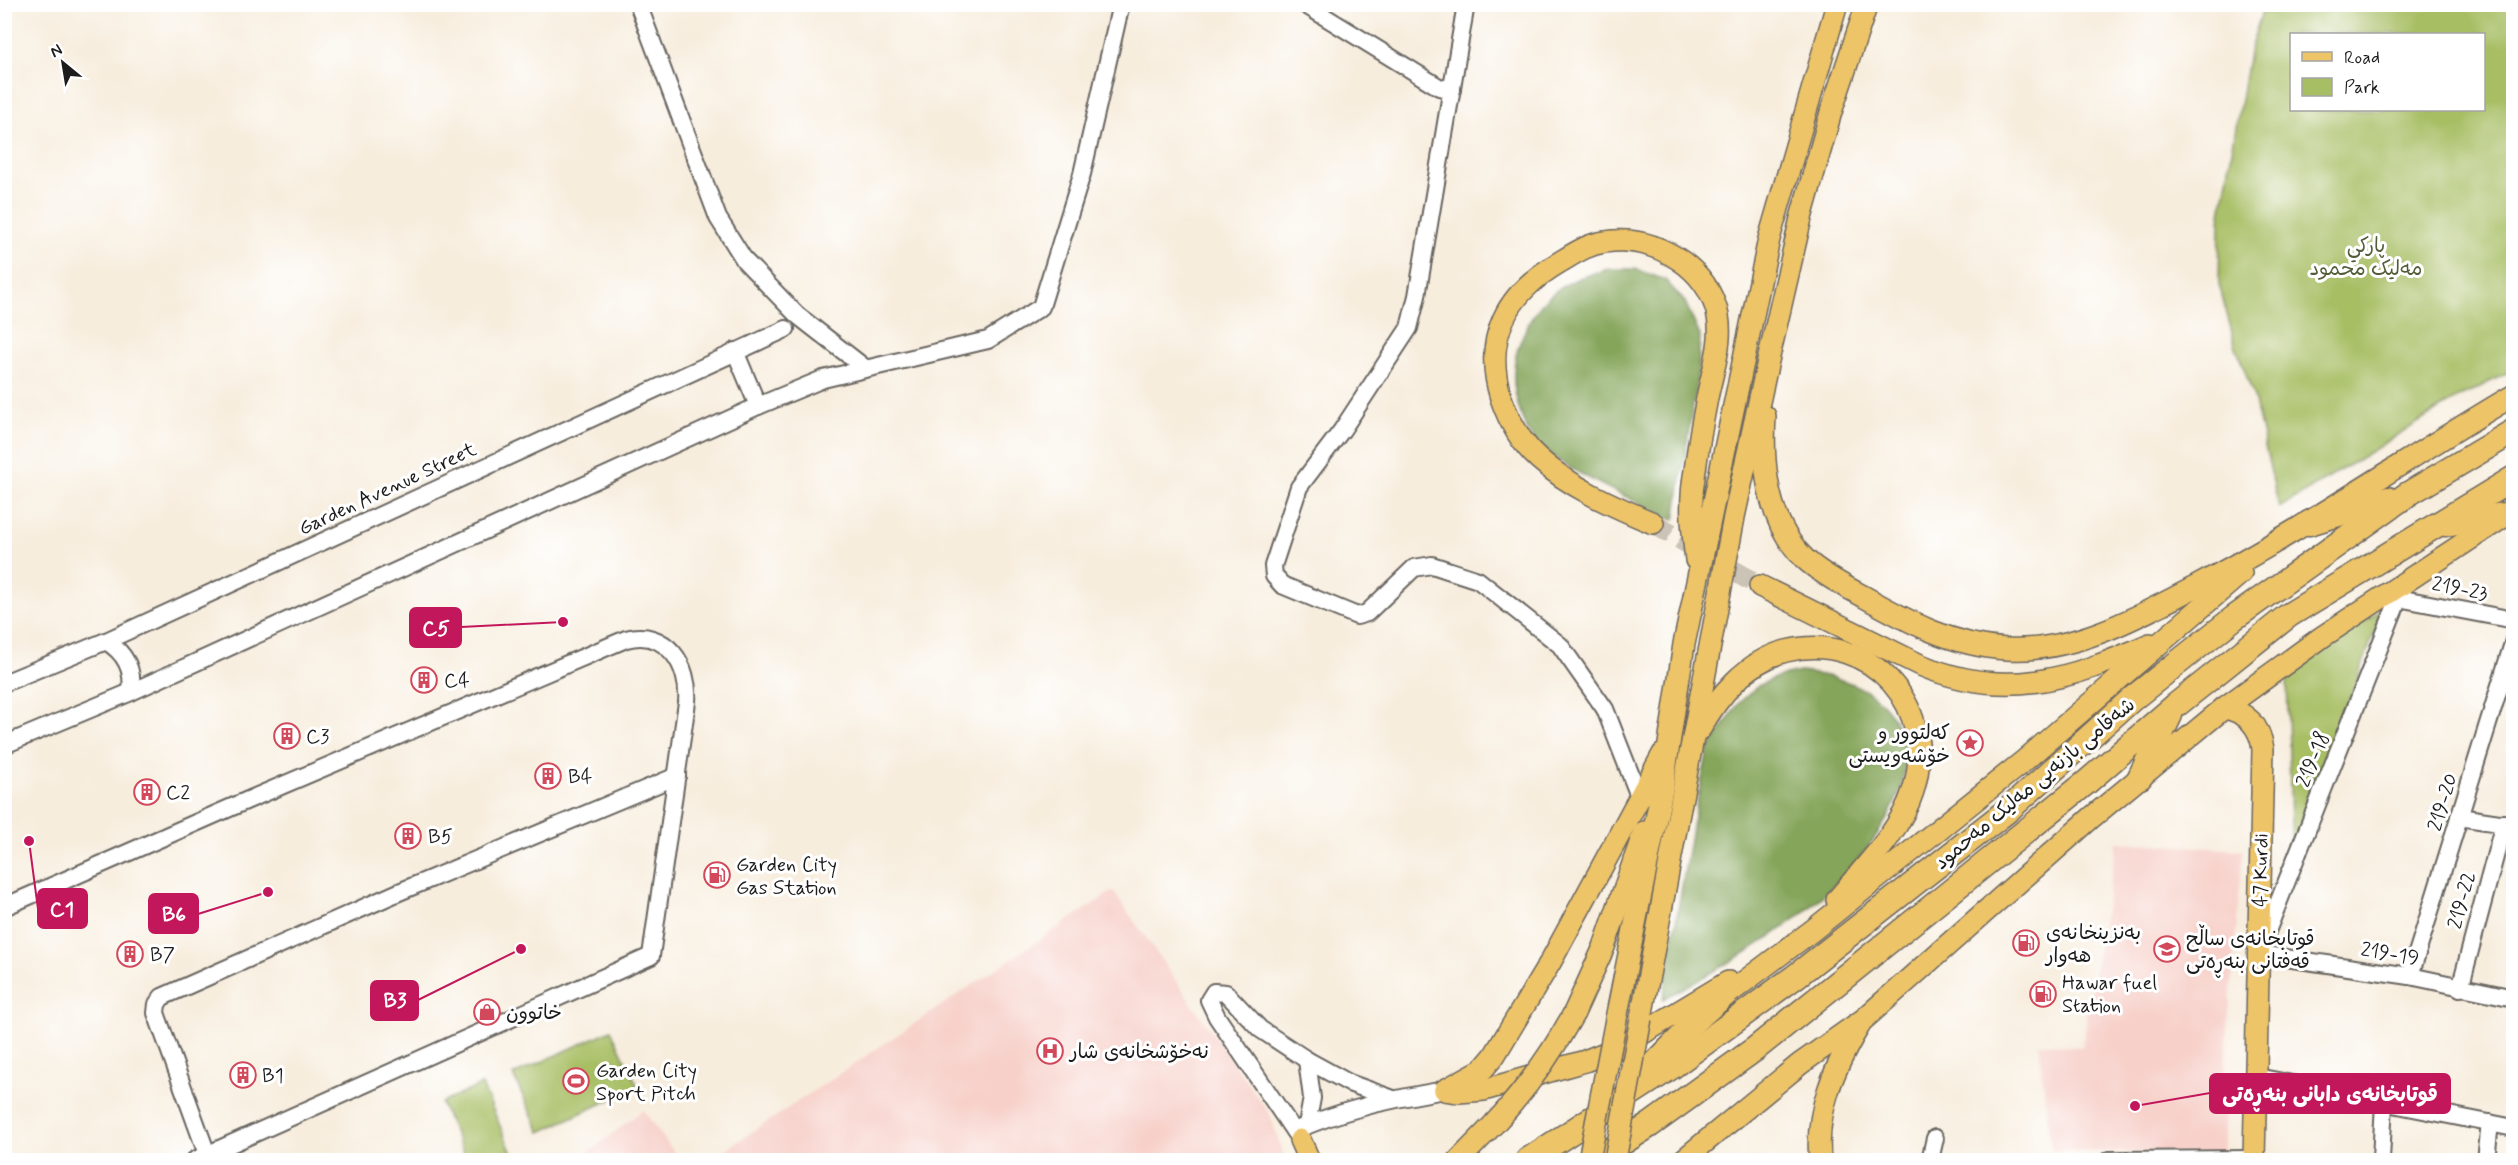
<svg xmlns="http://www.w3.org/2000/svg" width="2518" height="1165" viewBox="0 0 2518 1165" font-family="Mynerve,'Playpen Sans Arabic',sans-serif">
	<rect width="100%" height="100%" fill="#fff"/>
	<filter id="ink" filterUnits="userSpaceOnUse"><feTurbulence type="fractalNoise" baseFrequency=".0167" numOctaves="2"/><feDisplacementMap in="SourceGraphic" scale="12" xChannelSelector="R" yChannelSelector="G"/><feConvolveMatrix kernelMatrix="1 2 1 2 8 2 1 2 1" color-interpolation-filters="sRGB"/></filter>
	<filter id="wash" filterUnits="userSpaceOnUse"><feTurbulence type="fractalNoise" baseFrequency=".008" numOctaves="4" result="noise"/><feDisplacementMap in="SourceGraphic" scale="24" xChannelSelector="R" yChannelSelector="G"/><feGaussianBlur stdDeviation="1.35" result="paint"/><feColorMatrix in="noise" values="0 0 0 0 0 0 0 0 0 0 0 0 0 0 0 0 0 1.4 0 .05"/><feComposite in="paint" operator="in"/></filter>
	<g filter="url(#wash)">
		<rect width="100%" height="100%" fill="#f7eddd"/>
		<g fill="#f7d0c9">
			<polygon points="2117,842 2243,850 2225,1061 2224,1153 2051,1151 2039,1043 2082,1047"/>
			<polygon points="1113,891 1270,1115 1285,1160 710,1160"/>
			<polygon points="643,1110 680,1160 579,1160"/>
		</g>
		<g fill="#a7be64" stroke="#626d40" stroke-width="1.5" fill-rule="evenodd">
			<path d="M 2264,5 L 2514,5 L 2513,370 L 2458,398 L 2279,508 L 2254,397 L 2235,344 L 2219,284 L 2220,220 L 2249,53 ZM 2292,34 L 2484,34 L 2484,110 L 2292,110 Z"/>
			<polygon points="2383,608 2292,860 2287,678"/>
			<polygon points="611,1030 638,1087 540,1132 513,1075"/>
			<polygon points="481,1085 482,1085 515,1160 467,1160 441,1103"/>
		</g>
		<g fill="#85a55a" stroke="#50603b" stroke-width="1.5">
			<path d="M 1609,269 L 1635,269 L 1665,280 L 1685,302 L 1700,336 L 1698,373 L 1675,520 C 1637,501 1554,468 1530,435 C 1522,422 1518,407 1515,392 C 1512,371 1514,354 1523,335 C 1541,294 1566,279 1609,269 Z"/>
			<path d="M 1800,672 C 1840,676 1884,688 1899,731 C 1913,768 1899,802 1878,833 C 1825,911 1745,956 1663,999 L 1693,821 L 1708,750 L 1738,704 L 1758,686 L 1777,677 Z"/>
		</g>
	</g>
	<g filter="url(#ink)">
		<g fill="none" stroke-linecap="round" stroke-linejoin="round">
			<polyline stroke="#cbc3b6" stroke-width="21" stroke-dasharray="21 10" stroke-linecap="butt" points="1653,523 1760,586"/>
			<g stroke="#696560" stroke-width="20">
				<g id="minor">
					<polyline points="638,4 718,218 745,261 797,315 865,368"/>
					<polyline points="1304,4 1439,87 1452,90"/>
					<polyline points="1466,4 1417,296 1409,328 1342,430 1299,487 1273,566 1274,576 1282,585 1357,616 1367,613 1414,568 1432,565 1478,580 1560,645 1605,709 1639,796"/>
					<polyline points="735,351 758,406"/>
					<polyline points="2406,580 2258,954 2410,976 2514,998"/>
					<polyline points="2398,598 2514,620"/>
					<path d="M 106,641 C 125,653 134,669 131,692"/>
					<polyline points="4,683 106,641 786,329"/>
					<polyline points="4,745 131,692 758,406 823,379 988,340 1041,307 1082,174 1121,4"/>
					<polyline points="2459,817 2513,825"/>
					<path d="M 4,907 L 248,800 L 626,639 C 666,628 690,665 687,702 L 651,956 L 195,1160"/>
					<polyline points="2410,976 2514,640"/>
					<polyline points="2460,988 2504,823"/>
					<polyline points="1307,1060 1312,1098 1307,1125"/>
					<polyline points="2257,1077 2514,1128"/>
					<path d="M 1294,1131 C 1343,1109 1392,1099 1445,1090"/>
					<polyline points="1300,1140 1217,1017 1209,1000 1214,992 1226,993 1260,1029 1307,1060 1349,1083 1393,1099"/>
					<polyline points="207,1154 156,1013 157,1004 162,997 399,892 677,776"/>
					<polyline points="1930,1160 1935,1138"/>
					<polyline points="2109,1160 2254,1159"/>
					<polyline points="2381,1160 2384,1102"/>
					<polyline points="2486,1160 2490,1123"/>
				</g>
			</g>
			<g stroke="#696560" stroke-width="24">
				<g id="major">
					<path d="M 1765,416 C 1762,464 1767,523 1805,559 C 1820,573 1842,585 1861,595 C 1907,621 1952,646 2007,649 C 2073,653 2138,617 2195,587 C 2305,529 2407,458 2514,395"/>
					<path d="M 1653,523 C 1614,506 1571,488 1539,459 C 1521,443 1509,421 1501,398 C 1482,337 1507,293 1560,262 C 1575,253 1588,244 1605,242 C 1650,235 1700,262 1715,305 C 1726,335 1713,368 1707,398 C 1702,422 1698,446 1695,470 C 1689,504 1692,526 1696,560"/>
					<path d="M 1760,586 L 1918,664 C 2004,701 2069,680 2150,644"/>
					<path d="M 2224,708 C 2247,712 2260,726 2263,749 L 2254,1160"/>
					<path d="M 1700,729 C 1718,696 1747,661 1786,651 C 1872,630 1939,709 1913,791 C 1900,832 1864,867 1837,900"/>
					<polyline points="1574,1013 1604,947 1644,832"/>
					<polyline points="1617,1014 1663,784 1684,644 1769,239 1837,4"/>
					<polyline points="1641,1018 1734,517 1768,361 1801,218 1831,112 1867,4"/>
					<polyline points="1628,1089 1688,1028 1729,993 1813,930 2025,760 2241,573"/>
					<polyline points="1445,1090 1483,1069 1494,1056 1551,961 1663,754"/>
					<polyline points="1445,1090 1459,1092 1484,1090 1585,1061 1620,1047 1728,982"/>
					<polyline points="1300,1140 1309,1160"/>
					<polyline points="1459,1160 1494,1124"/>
					<polyline points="1683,1160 1800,1064 1864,1019 2091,818 2224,708 2322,637 2514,510"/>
					<path d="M 1820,1160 C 1815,1111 1834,1068 1859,1026"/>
				</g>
			</g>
			<g stroke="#696560" stroke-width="27">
				<g id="highway">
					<polyline points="2309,523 2388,499"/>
					<polyline points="2445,524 2503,515"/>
					<polyline points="2140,777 2170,715"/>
					<polyline points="1528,1160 1670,1068 1796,976 2008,810 2132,699 2234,618 2408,494 2514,431"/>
					<polyline points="1595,1160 1650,1125 1755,1049 2087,782 2175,706 2289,615 2514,478"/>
				</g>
			</g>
			<use href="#minor" stroke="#fff" stroke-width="16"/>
			<use href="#major" stroke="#eec469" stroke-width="21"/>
			<use href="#highway" stroke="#eec469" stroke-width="24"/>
			<g stroke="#696560" stroke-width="24" stroke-linecap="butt">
				<g id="major-bridge">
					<path d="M 1494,1124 C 1526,1090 1552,1053 1574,1013"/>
					<polyline points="1589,1160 1617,1014"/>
					<polyline points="1615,1160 1641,1018"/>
				</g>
			</g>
			<use href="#major-bridge" stroke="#eec469" stroke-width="21"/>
		</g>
	</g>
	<defs>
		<g id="building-ring" transform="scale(1.35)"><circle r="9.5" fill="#fff" stroke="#d1495b" stroke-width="1.5"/><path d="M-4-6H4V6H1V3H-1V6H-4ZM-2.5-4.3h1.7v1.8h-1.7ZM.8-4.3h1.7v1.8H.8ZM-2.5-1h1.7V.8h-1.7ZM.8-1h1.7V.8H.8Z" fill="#d1495b"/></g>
		<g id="sight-ring" transform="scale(1.35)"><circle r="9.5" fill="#fff" stroke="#d1495b" stroke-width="1.5"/><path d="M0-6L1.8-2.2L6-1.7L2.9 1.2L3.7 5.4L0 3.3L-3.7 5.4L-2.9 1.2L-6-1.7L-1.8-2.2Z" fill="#d1495b"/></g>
		<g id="fuel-ring" transform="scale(1.35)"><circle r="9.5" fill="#fff" stroke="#d1495b" stroke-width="1.5"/><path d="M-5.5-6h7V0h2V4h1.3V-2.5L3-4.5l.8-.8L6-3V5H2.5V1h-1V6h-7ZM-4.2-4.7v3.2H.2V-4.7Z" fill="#d1495b"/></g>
		<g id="school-ring" transform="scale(1.35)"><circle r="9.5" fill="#fff" stroke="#d1495b" stroke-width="1.5"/><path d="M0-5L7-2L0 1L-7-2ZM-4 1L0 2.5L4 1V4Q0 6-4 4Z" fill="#d1495b"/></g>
		<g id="shop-ring" transform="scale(1.35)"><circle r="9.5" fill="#fff" stroke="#d1495b" stroke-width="1.5"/><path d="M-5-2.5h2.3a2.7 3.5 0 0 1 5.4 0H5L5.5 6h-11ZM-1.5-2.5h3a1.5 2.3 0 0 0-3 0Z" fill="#d1495b"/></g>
		<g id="hospital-ring" transform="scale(1.35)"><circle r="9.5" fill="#fff" stroke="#d1495b" stroke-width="1.5"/><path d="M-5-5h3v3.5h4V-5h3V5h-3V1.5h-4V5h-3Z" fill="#d1495b"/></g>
		<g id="stadium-ring" transform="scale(1.35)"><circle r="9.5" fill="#fff" stroke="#d1495b" stroke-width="1.5"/><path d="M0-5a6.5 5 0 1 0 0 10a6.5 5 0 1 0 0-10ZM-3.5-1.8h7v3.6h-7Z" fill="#d1495b"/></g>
	</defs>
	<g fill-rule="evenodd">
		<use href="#building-ring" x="424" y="680"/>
		<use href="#building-ring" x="287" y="736"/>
		<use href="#sight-ring" x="1970" y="743"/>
		<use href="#building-ring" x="548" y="776"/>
		<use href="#building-ring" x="147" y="792"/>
		<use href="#building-ring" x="408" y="836"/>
		<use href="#fuel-ring" x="717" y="875"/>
		<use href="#fuel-ring" x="2026" y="943"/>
		<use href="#school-ring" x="2167" y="949"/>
		<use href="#building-ring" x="130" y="954"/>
		<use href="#fuel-ring" x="2043" y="994"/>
		<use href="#shop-ring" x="487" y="1012"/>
		<use href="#hospital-ring" x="1050" y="1051"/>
		<use href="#building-ring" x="243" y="1075"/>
		<use href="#stadium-ring" x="576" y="1081"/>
	</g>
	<g text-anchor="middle" stroke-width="6" stroke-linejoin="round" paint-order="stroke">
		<g font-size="20" fill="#545d39" stroke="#fff">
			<text x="2366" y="252">پارکي<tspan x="2366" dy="23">مەليک محمود</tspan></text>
		</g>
		<g font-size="20" fill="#1c1c1c" stroke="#fff">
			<text transform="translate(387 488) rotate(-25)" y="7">Garden Avenue Street</text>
			<text transform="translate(2460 588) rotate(11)" y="7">219-23</text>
			<text transform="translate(2312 759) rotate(-68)" y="7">219-18</text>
			<text transform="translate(2034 783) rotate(-40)" y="7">شەقامی بازنەیی مەلیک مەحمود</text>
			<text transform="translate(2442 802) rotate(-73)" y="7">219-20</text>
			<text transform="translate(2260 870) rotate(-89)" y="7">47 Kurdi</text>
			<text transform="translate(2461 900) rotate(-75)" y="7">219-22</text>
			<text transform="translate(2390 953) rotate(9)" y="7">219-19</text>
		</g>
		<g font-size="20" fill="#1c1c1c" stroke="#fff" text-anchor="start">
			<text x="444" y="687">C4</text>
			<text x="1950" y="739" text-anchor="end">کەلتوور و<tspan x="1950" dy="23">خۆشەویستی</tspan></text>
			<text x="306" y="743">C3</text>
			<text x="568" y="783">B4</text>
			<text x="166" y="799">C2</text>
			<text x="428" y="843">B5</text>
			<text x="736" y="871">Garden City<tspan x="736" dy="23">Gas Station</tspan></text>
			<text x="2046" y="939">بەنزینخانەی<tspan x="2046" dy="23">ھەوار</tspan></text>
			<text x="2186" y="945">قوتابخانەی ساڵح<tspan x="2186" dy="23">قەفتانی بنەڕەتی</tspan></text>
			<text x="150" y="961">B7</text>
			<text x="2062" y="989">Hawar fuel<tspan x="2062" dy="23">Station</tspan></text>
			<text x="506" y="1019">خاتوون</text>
			<text x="1070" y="1058">نەخۆشخانەی شار</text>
			<text x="596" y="1077">Garden City<tspan x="596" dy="23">Sport Pitch</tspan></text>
			<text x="262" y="1082">B1</text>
		</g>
	</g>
	<path fill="none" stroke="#c2185b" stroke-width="2" d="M563 622L461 627M29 841L38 909M268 892L198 914M521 949L418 1000M2135 1106L2210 1093"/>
	<g fill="#c2185b" stroke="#fff" stroke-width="2">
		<circle cx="563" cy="622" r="6"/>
		<circle cx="29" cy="841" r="6"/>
		<circle cx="268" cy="892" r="6"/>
		<circle cx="521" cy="949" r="6"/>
		<circle cx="2135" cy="1106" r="6"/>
	</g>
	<g fill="#c2185b" stroke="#c2185b" stroke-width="2">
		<rect x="410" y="608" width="51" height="39" rx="6"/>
		<rect x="38" y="889" width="49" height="39" rx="6"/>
		<rect x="149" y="894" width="49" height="39" rx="6"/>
		<rect x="371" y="981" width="47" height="39" rx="6"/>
		<rect x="2210" y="1074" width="240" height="39" rx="6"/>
	</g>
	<g font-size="21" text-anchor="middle" font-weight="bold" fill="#fff">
		<text x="436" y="635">C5</text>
		<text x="62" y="916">C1</text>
		<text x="174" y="921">B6</text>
		<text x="395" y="1007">B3</text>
		<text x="2330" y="1101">قوتابخانەی دابانی بنەڕەتی</text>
	</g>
	<rect width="2518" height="1165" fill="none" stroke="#fff" stroke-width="24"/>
	<rect x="2290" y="33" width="195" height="78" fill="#ffffff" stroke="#a4a4a4" stroke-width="1.5"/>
	<rect x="2302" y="52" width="30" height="9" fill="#eec469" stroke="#a4a4a4" stroke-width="1.5"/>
	<text x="2344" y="63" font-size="18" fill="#1c1c1c">Road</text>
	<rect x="2302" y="78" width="30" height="18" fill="#a7be64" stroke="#a4a4a4" stroke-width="1.5"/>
	<text x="2344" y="93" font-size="18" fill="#1c1c1c">Park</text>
	<g transform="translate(63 63) rotate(330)" stroke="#ffffff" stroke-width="4.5" paint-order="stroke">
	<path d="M0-4.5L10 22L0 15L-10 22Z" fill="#1c1c1c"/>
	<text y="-9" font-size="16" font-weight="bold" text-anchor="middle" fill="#1c1c1c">N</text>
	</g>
</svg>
